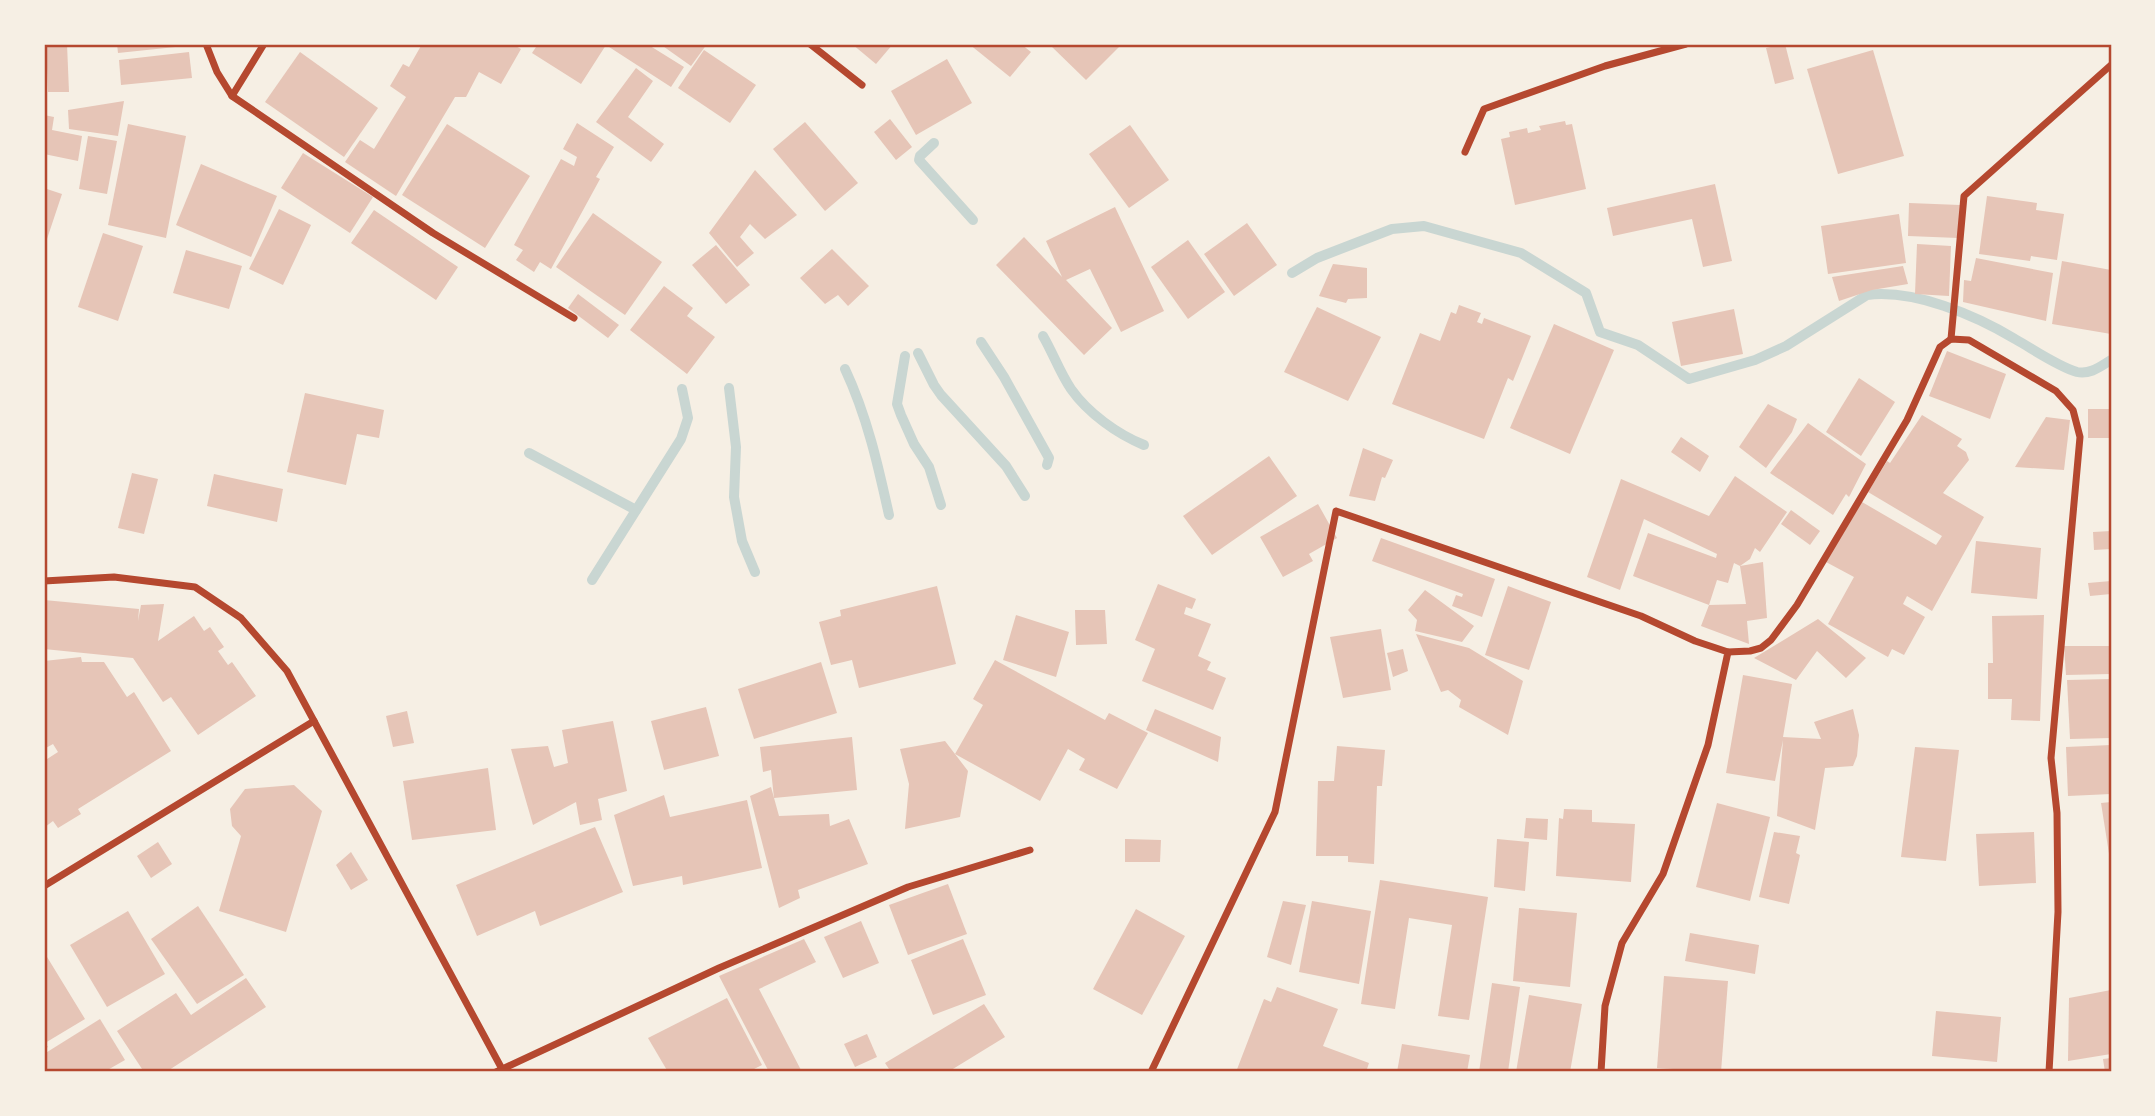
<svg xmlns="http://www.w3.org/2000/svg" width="2155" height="1116" viewBox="0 0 2155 1116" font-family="Cabin,sans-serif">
	<rect width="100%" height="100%" fill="#f6efe4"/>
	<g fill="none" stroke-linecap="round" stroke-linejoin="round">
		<g stroke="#c9d6d2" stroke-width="10">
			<polyline points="934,143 920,156 919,160 973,220"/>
			<path d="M 1292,273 L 1317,258 L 1392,229 L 1424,226 L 1521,253 L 1586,293 L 1600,332 L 1638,345 L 1689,379 L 1755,360 L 1786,346 L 1867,295 C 1914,289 1975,315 2015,339 C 2033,349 2057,366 2077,372 C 2090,375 2101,366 2111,360"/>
			<path d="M 1043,336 C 1053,353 1060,373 1071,389 C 1088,413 1117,434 1144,445"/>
			<polyline points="981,342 1004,377 1049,458 1047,465"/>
			<polyline points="918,353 934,385 941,395 1006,466 1025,496"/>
			<polyline points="905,356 897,404 901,415 914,444 929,467 941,505"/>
			<path d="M 845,369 C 867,416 878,465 889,515"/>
			<polyline points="729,388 736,447 734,497 742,541 755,572"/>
			<polyline points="529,453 636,510"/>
			<polyline points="592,580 681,439 688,418 682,389"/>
		</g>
	</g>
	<g fill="#e6c5b7">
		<polygon points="46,44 67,44 69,92 48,92"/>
		<polygon points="117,44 185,44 185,46 118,53"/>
		<polygon points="422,44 512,44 521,49 501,84 479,72 466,97 455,97 396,196 345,162 360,140 374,149 406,97 390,86 403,64 409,67"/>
		<polygon points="538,44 647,44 684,67 671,87 606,45 581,84 532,53"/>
		<polygon points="660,44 707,44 691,66"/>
		<polygon points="852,44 893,44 876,64"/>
		<polygon points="969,44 1021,44 1031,52 1010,77"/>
		<polygon points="1049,44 1122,44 1086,80"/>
		<polygon points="1785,44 1794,79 1775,84 1766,48"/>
		<polygon points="704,50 756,85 730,123 678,88"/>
		<polygon points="1873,50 1904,156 1838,174 1807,69"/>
		<polygon points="189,52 192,78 121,85 119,60"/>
		<polygon points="300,52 378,108 344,157 265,102"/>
		<polygon points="947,59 972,103 916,135 891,91"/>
		<polygon points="636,68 653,81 628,117 664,144 651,162 596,122"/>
		<polygon points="124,101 118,136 69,129 68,110"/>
		<polygon points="44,115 54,117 52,130 82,136 78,161 44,154"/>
		<polygon points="890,119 912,147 896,160 874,132"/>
		<polygon points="1565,121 1566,125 1572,124 1586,189 1515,205 1501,139 1510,137 1509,132 1527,128 1528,133 1541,130 1539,126"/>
		<polygon points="805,122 858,183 825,211 773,149"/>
		<polygon points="577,123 614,147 596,177 600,179 551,269 540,262 534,272 516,260 523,250 514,245 561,159 574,166 577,157 563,149"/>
		<polygon points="128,124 186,136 166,238 108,225"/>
		<polygon points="447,124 530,176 485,248 402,195"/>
		<polygon points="1130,125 1169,180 1129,208 1089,154"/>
		<polygon points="88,136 117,141 107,194 79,189"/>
		<polygon points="303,153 373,197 350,233 281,188"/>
		<polygon points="201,164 277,196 251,257 176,225"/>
		<polygon points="755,170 797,215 765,239 750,224 740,237 754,253 737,267 709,233"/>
		<polygon points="1715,184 1732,261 1703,267 1692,219 1613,236 1607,208"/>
		<polygon points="44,188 62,194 44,248"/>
		<polygon points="1987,196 2037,203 2036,210 2064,214 2057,260 2031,256 2030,261 1979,254"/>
		<polygon points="1909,203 1960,205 1958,238 1908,236"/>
		<polygon points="1115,207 1164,311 1121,332 1090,269 1066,280 1112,328 1084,355 996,265 1024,237 1062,277 1046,241"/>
		<polygon points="279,209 311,225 283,285 249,269"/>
		<polygon points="374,210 458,267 436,300 351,243"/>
		<polygon points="593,213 662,262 625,315 556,267"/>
		<polygon points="1899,214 1906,263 1828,274 1821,226"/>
		<polygon points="1247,223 1277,265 1234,296 1204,254"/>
		<polygon points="103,233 143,246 118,321 78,307"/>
		<polygon points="1188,240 1225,292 1188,319 1151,267"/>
		<polygon points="1917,244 1951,246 1949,296 1915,294"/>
		<polygon points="716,245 750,285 726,304 692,265"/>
		<polygon points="832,249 869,286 848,306 838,295 825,304 800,278"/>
		<polygon points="186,250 242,266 229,309 173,293"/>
		<polygon points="1976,258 2053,273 2046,321 1963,302 1964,280 1971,281"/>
		<polygon points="2062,261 2111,270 2111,334 2052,324"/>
		<polygon points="1333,264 1367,268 1367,298 1348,299 1346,303 1319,296"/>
		<polygon points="1903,266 1908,284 1872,290 1839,301 1832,277"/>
		<polygon points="664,286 693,308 687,316 715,337 687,374 630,330"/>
		<polygon points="578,294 619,325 608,338 568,308"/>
		<polygon points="1459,305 1481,313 1477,322 1482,324 1484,318 1531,336 1513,381 1508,378 1484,439 1392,404 1420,333 1440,341 1451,312 1456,314"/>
		<polygon points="1317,307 1381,337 1348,401 1284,372"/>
		<polygon points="1734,309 1743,354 1681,366 1672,322"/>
		<polygon points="1554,324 1614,350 1570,454 1510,428"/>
		<polygon points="1947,351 2006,374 1990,419 1929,396"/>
		<polygon points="1859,378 1895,402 1861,456 1826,432"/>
		<polygon points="305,393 384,410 379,438 357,434 346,485 287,472"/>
		<polygon points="1768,404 1797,419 1792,432 1766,468 1739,447"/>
		<rect x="2088" y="409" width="23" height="29"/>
		<polygon points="1922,415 1962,439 1957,446 1966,452 1969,460 1943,493 1984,517 1932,611 1907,596 1903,604 1925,617 1904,655 1892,649 1888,657 1828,624 1854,577 1826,562 1862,502 1936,545 1942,536 1868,492 1887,461 1890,463"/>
		<polygon points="2046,417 2070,420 2064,470 2015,467"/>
		<polygon points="1808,423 1866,464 1849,497 1846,494 1833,515 1770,473"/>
		<polygon points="1681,437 1709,456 1700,472 1671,452"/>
		<polygon points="1363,448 1393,460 1385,478 1382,477 1375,501 1349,496"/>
		<polygon points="1269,456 1297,496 1212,555 1183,516"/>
		<polygon points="132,473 158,479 144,534 118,528"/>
		<polygon points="214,474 283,489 277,522 207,506"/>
		<polygon points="1735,476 1787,512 1760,552 1755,548 1750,559 1740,566 1734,563 1728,583 1717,580 1709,605 1746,604 1740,566 1763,562 1767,618 1747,621 1749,644 1701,626 1709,605 1633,576 1648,533 1716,558 1717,554 1644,519 1620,590 1587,577 1621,479 1709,516"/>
		<polygon points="1318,504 1337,538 1309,554 1313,561 1283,577 1260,537"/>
		<polygon points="1791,510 1820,531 1810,545 1781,524"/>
		<polygon points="2111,531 2111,549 2094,550 2093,532"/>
		<polygon points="1381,538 1495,579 1482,617 1452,606 1456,595 1462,597 1463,594 1372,561"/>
		<polygon points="1976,541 2041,548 2037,599 1971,593"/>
		<polygon points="2111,581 2111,594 2090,596 2088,583"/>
		<polygon points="1158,584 1196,599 1192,609 1186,607 1184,614 1211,624 1198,656 1211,662 1207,670 1226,678 1213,710 1142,681 1155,649 1135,640"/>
		<polygon points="937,586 956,664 859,688 852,660 831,665 819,622 841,616 840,610"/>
		<polygon points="1508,586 1551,602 1529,670 1485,655"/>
		<polygon points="1425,590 1474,626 1462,642 1415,631 1417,620 1408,610"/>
		<polygon points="44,600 139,609 138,621 141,605 164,604 158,641 194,616 204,631 210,627 224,647 218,651 228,665 232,662 256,696 198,735 171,697 163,702 133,658 44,649"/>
		<polygon points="1075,610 1105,610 1107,644 1076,645"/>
		<polygon points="1016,615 1069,632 1056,677 1003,660"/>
		<polygon points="2044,615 2040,721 2011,720 2012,699 1988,699 1988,663 1993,663 1992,616"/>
		<polygon points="1818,619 1866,658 1846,678 1817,651 1796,680 1754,658"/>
		<polygon points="1381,629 1391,690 1343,698 1330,637"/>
		<polygon points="1416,634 1469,648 1523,681 1508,735 1459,707 1461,700 1448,690 1441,692"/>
		<polygon points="2064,646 2111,646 2111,674 2066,675"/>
		<polygon points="1403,649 1408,671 1393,677 1387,653"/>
		<polygon points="81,657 82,662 104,662 127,697 134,692 171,751 78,809 81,814 58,828 53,821 45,827 44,761 58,752 53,744 44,749 44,661"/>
		<polygon points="995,660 1105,720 1109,713 1148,733 1117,789 1079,770 1085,759 1068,749 1040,801 955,754 983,705 973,699"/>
		<polygon points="821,662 837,713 754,739 738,689"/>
		<polygon points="1743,675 1792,684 1783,737 1821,739 1814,722 1853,709 1859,735 1857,756 1853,766 1825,768 1815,830 1777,816 1783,740 1775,781 1726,773"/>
		<polygon points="2111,679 2111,738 2070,739 2067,680"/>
		<polygon points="706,707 719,756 664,770 651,721"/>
		<polygon points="1155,709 1221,737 1218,762 1146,730"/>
		<polygon points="407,711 414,743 393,747 386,716"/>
		<polygon points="613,721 627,791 598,799 602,820 580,825 576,802 533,825 511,749 548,746 554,767 568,763 562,730"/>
		<polygon points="852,737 857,790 774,798 771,770 763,772 760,747"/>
		<polygon points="945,741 968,771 960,817 905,829 909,784 900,749"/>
		<polygon points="2111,745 2111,794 2068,796 2066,747"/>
		<polygon points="1337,746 1385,750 1382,786 1377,786 1374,864 1348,862 1348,856 1316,856 1318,781 1334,781"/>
		<polygon points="1915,747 1959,750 1946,861 1901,857"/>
		<polygon points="488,768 496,830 412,840 403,781"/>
		<polygon points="294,785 322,811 286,932 219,911 241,836 232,826 230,809 245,789"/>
		<polygon points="771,787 779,816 829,814 830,826 849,819 868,864 798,890 800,898 779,908 750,796"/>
		<polygon points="664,795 670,817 747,800 762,868 683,885 682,876 633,886 614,815"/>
		<polygon points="2111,802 2111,860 2110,860 2101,803"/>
		<polygon points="1717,803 1770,817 1750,901 1696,887"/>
		<polygon points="1564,809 1592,810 1592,822 1635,824 1631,882 1556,876 1559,818 1563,819"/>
		<polygon points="1526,818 1548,819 1547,840 1524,838"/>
		<polygon points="595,827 623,892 540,926 535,911 477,936 456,885"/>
		<polygon points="1774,832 1800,836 1796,853 1800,855 1789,904 1759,897"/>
		<polygon points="2034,832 2036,883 1979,886 1976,834"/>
		<polygon points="1125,839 1161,840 1160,862 1125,862"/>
		<polygon points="1497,839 1529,842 1525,891 1494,887"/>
		<polygon points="158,842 172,864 151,878 137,856"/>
		<polygon points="351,852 368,880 351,890 336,865"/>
		<polygon points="1380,880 1488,897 1469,1020 1438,1016 1452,925 1409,918 1395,1009 1361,1004"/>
		<polygon points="948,884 967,934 908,955 889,905"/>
		<polygon points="1283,901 1306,905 1291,965 1267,957"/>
		<polygon points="1312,901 1371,911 1359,984 1299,972"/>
		<polygon points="198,906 244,975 197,1004 151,939"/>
		<polygon points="1519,908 1577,913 1570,987 1513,981"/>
		<polygon points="1136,909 1185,936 1142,1015 1093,989"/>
		<polygon points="128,911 165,974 107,1007 70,945"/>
		<polygon points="861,921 879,963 843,978 824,937"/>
		<polygon points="1690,933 1759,945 1755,974 1685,961"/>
		<polygon points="804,939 816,962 759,989 802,1072 769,1072 719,976"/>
		<polygon points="963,939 986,995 933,1015 911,960"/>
		<polygon points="44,952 85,1019 45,1043 48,1047 44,1049"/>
		<polygon points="1664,976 1728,981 1721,1072 1657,1068"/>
		<polygon points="246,978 266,1007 166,1072 144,1072 117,1031 176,993 191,1015"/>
		<polygon points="1492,983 1520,987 1508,1072 1479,1072"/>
		<polygon points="1277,987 1338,1009 1323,1046 1369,1063 1366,1072 1236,1072 1264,999 1271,1002"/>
		<polygon points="2111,990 2111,1054 2068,1061 2069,998"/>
		<polygon points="1529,995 1582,1004 1570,1072 1516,1072"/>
		<polygon points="727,998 762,1065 748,1072 668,1072 648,1038"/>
		<polygon points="984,1004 1005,1037 948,1072 891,1072 885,1063"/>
		<polygon points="1936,1011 2001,1017 1997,1062 1932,1056"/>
		<polygon points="100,1019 125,1060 104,1072 44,1072 44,1054"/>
		<polygon points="867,1034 877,1057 855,1067 844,1044"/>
		<polygon points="1402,1044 1470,1055 1467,1072 1397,1072"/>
		<polygon points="2111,1058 2111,1072 2105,1072 2103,1059"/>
	</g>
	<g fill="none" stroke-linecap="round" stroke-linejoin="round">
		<g stroke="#b5482f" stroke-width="7">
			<polyline points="206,44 217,72 232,96 264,44"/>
			<polyline points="810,44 862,85"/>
			<polyline points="232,96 433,233 574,318"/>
			<polyline points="1465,152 1484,109 1605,66 1686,44"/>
			<polyline points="1951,339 1964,196 2111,65"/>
			<polyline points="44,581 114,577 195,587 241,618 287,671 502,1069"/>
			<polyline points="1728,652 1750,651 1761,648 1771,640 1797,605 1907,420 1940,347 1951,339 1969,340 2056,391 2073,410 2080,437 2051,758 2057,813 2058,912 2049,1072"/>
			<polyline points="44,886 314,721"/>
			<polyline points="496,1072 719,968 908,887 1030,850"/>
			<polyline points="1151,1072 1275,812 1336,511 1641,616 1695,641 1728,652 1708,745 1663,874 1622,943 1605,1006 1601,1072"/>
		</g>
	</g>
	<rect width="2155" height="1116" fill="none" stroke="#f6efe4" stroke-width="91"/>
	<rect x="46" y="46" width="2064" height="1024" fill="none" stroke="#b5482f" stroke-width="2.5"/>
</svg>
